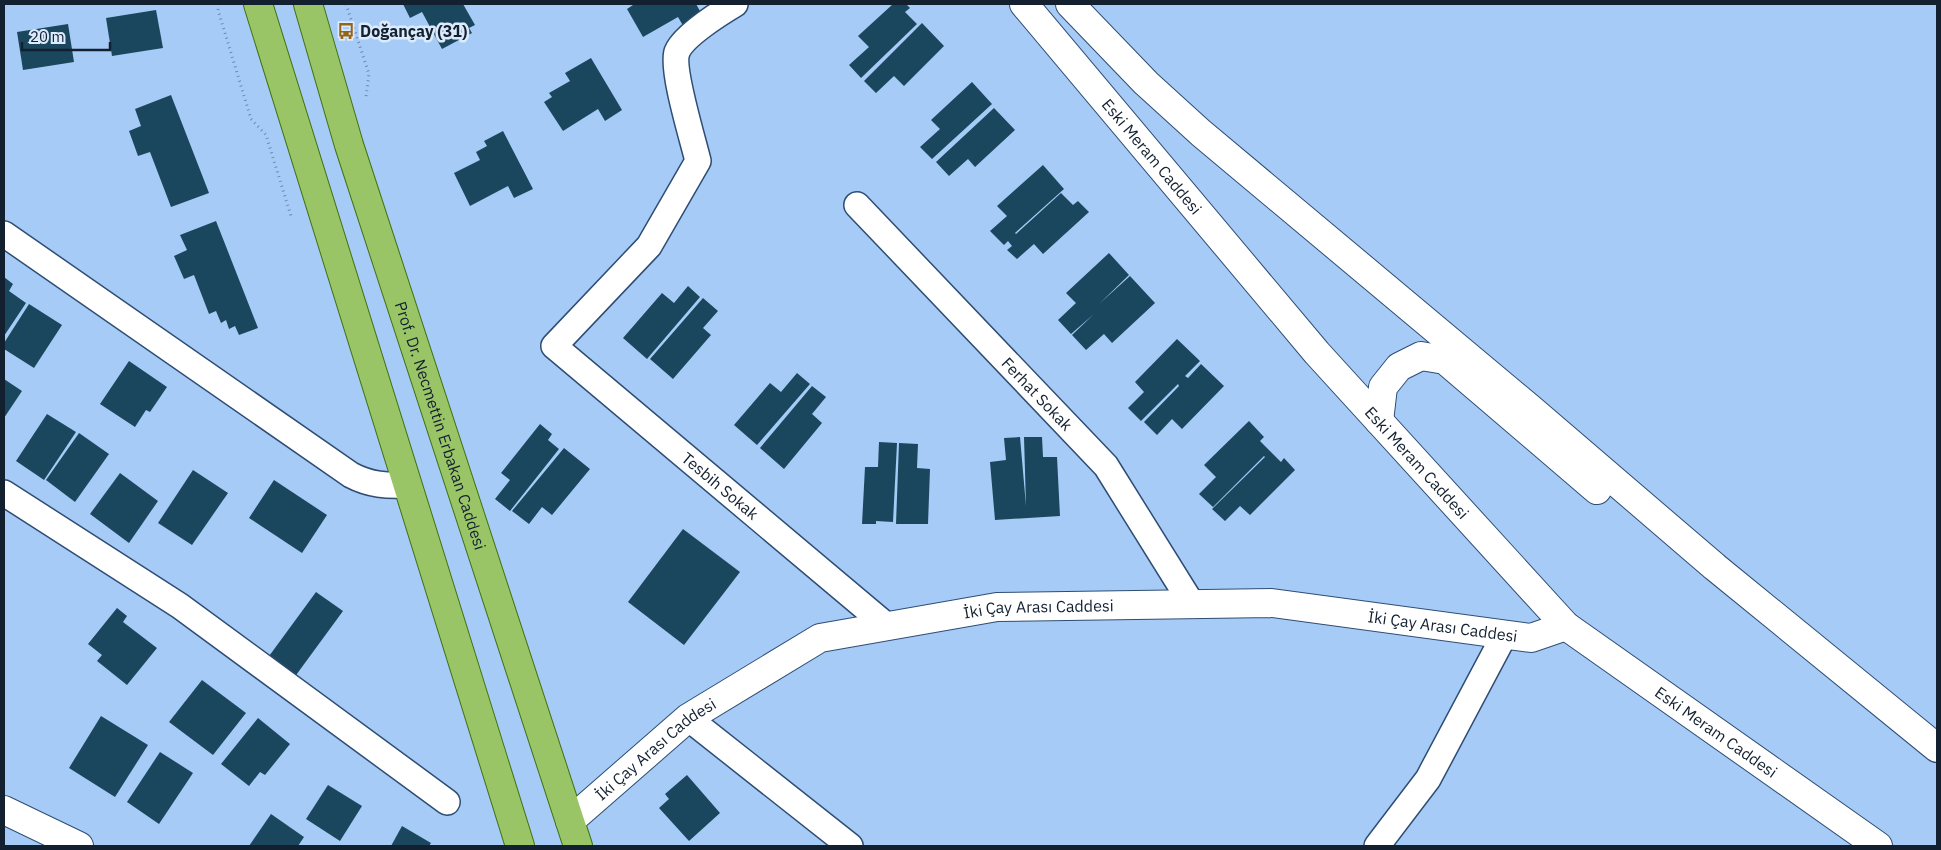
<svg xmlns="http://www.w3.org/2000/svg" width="1941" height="850" viewBox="0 0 1941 850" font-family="'IBM Plex Sans',sans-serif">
	<rect width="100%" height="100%" fill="#a7cbf7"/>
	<g fill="#1a475e">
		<polygon points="403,4 463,4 475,25 469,28 472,33 442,49 422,12 410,18"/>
		<polygon points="632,4 696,4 704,18 685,29 678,17 643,37 627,9 633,5"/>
		<polygon points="893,4 906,4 910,8 905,12 917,24 861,78 849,65 869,47 858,36"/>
		<polygon points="156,10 163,48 112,56 106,18"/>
		<polygon points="922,23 944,46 904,86 894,76 876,93 864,81"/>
		<polygon points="68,24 74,62 23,70 17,32"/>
		<polygon points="591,58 622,110 605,121 598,109 563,131 544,102 552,97 549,93 570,81 565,73"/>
		<polygon points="972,82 992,104 932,159 920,147 940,129 931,120"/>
		<polygon points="171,95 209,193 171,207 150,152 138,156 129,131 141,126 135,109"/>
		<polygon points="994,108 1015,130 975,167 968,159 949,176 936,162"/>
		<polygon points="503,131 533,189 514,198 508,186 470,206 454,173 480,160 476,152 487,146 484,141"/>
		<polygon points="1043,165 1064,189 1015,233 1016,234 1061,193 1073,205 1078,201 1089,212 1043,254 1034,244 1017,259 1007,250 1012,246 1008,241 1004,245 990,231 1007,216 997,206"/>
		<polygon points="216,221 258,328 239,335 235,326 229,329 226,320 221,323 216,311 209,314 194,275 184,279 174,256 187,250 180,235"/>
		<polygon points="1109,253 1129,275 1099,304 1130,276 1155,303 1112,343 1104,334 1086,350 1072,335 1094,314 1071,334 1058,320 1076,303 1066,293"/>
		<polygon points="4,277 13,284 9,291 26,303 4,336"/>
		<polygon points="688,286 700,297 647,359 623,338 662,293 674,303"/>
		<polygon points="703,298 718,311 703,328 711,335 673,379 650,359"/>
		<polygon points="29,304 62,325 34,368 4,349 4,343"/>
		<polygon points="1177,339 1200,361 1185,376 1188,378 1201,364 1224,386 1182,429 1172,419 1157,435 1144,422 1179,386 1178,384 1141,421 1128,408 1144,392 1135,382"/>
		<polygon points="129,361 167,387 150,412 146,410 135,427 100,404"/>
		<polygon points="797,373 810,384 757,445 734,425 770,383 781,392"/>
		<polygon points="4,379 22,391 4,418"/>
		<polygon points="812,386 826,397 812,414 822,423 784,469 760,448"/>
		<polygon points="47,414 76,432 44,480 16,461"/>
		<polygon points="1249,421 1264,437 1260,441 1281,462 1284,458 1295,470 1250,515 1240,506 1225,521 1212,509 1265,457 1264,456 1213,507 1199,494 1216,477 1204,465"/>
		<polygon points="540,424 552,434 548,440 559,449 510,511 495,499 510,480 501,473"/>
		<polygon points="79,433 109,454 75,502 46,480"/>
		<polygon points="1020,437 1026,506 1024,437 1042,437 1043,457 1057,457 1060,516 995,520 990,462 1006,460 1004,438"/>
		<polygon points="879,442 897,443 893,522 876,521 876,524 862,524 865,467 878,467"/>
		<polygon points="899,443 918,444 917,468 930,469 928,524 896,524"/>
		<polygon points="564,448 590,469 552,515 542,507 529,524 512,511"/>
		<polygon points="193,470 228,493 192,545 158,523"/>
		<polygon points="120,473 158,501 129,543 90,514"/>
		<polygon points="274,480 327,515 302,553 249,518"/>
		<polygon points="683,529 740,572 684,645 628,602"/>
		<polygon points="316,592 343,611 291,682 264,663"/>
		<polygon points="117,608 127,616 123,622 157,648 127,685 97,661 102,655 88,644"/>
		<polygon points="202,680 246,713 213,755 169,722"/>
		<polygon points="101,716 148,745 115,797 69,768"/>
		<polygon points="258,718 290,744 265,775 260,772 249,786 221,764"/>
		<polygon points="160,752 193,773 159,824 127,802"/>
		<polygon points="687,775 720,813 689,841 659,808 669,799 665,794"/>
		<polygon points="328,785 362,806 340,841 306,819"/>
		<polygon points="271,814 304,837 298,846 249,846"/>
		<polygon points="402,826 431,843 429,846 391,846"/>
	</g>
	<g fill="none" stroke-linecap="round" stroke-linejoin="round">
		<g stroke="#2e4d73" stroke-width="28">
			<g id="minor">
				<path id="s1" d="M 735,4 C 720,13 683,36 677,52 C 671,69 693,140 698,161 L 649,246 L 554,346 L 887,626"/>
				<path id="s2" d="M 857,205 L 1106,466 L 1192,604"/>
				<path d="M 4,234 L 351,475 C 370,485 387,486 407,485"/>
				<polyline points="4,493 180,606 447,802"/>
				<polyline points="688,718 850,846"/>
				<polyline points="1377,846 1428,779 1505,634"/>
			</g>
		</g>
		<g stroke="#2e4d73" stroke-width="30">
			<g id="tertiary">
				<path id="s3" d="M 1024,4 L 1317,353 L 1566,626 L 1878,846"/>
				<polyline points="1070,4 1146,83 1201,133 1532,410 1715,567 1937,748"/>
				<polyline points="1379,421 1383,387 1399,367 1421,356 1445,360 1597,490"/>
				<polyline points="4,810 79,846"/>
				<path id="s4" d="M 570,821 L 688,718 L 820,638 L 997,607 L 1272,603 L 1531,638 L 1566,626"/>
			</g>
		</g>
		<g stroke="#3f7212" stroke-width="30">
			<g id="primary">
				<polyline points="258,4 520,846"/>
				<path id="s5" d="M 308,4 L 349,145 L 578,846"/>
			</g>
		</g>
		<g stroke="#6f8aab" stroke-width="3" stroke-dasharray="1 4" stroke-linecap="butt">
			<polyline points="219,4 218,10 251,119 266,135 291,216"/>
			<polyline points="346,4 369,74 366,97"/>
		</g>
		<use href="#minor" stroke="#fff" stroke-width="25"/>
		<use href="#tertiary" stroke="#fff" stroke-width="28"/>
		<use href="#primary" stroke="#9ac567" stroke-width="28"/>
	</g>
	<defs>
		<g id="bus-bare" transform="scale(1.35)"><path d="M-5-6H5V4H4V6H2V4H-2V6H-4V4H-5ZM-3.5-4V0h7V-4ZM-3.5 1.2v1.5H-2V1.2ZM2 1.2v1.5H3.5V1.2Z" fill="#956514" stroke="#dbeafc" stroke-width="2.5" paint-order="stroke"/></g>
	</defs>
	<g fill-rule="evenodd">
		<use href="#bus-bare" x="346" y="31"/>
	</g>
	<g text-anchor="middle" stroke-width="5" stroke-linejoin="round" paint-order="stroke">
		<g font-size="16" font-weight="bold" fill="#132030" stroke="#dbeafc" text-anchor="start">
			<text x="360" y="37">Doğançay (31)</text>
		</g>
		<g font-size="16" fill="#132030" stroke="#dbeafc">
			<text dy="6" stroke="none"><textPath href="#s3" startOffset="199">Eski Meram Caddesi</textPath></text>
			<text dy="6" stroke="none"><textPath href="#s2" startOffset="261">Ferhat Sokak</textPath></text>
			<text dy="6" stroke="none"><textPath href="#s5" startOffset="442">Prof. Dr. Necmettin Erbakan Caddesi</textPath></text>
			<text dy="6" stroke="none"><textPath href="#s3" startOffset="604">Eski Meram Caddesi</textPath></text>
			<text dy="6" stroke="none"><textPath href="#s1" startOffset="641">Tesbih Sokak</textPath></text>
			<text dy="6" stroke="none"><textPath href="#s4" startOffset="532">İki Çay Arası Caddesi</textPath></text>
			<text dy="6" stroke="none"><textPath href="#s4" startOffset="938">İki Çay Arası Caddesi</textPath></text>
			<text dy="6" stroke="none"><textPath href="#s3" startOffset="1009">Eski Meram Caddesi</textPath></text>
			<text dy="6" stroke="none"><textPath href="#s4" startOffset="112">İki Çay Arası Caddesi</textPath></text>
		</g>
	</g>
	<rect width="1941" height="850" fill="none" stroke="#132030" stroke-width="10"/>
	<path d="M22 42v8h88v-8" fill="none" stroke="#132030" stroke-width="2.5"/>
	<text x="30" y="42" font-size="15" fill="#132030" stroke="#dbeafc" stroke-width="4" paint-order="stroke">20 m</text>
</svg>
